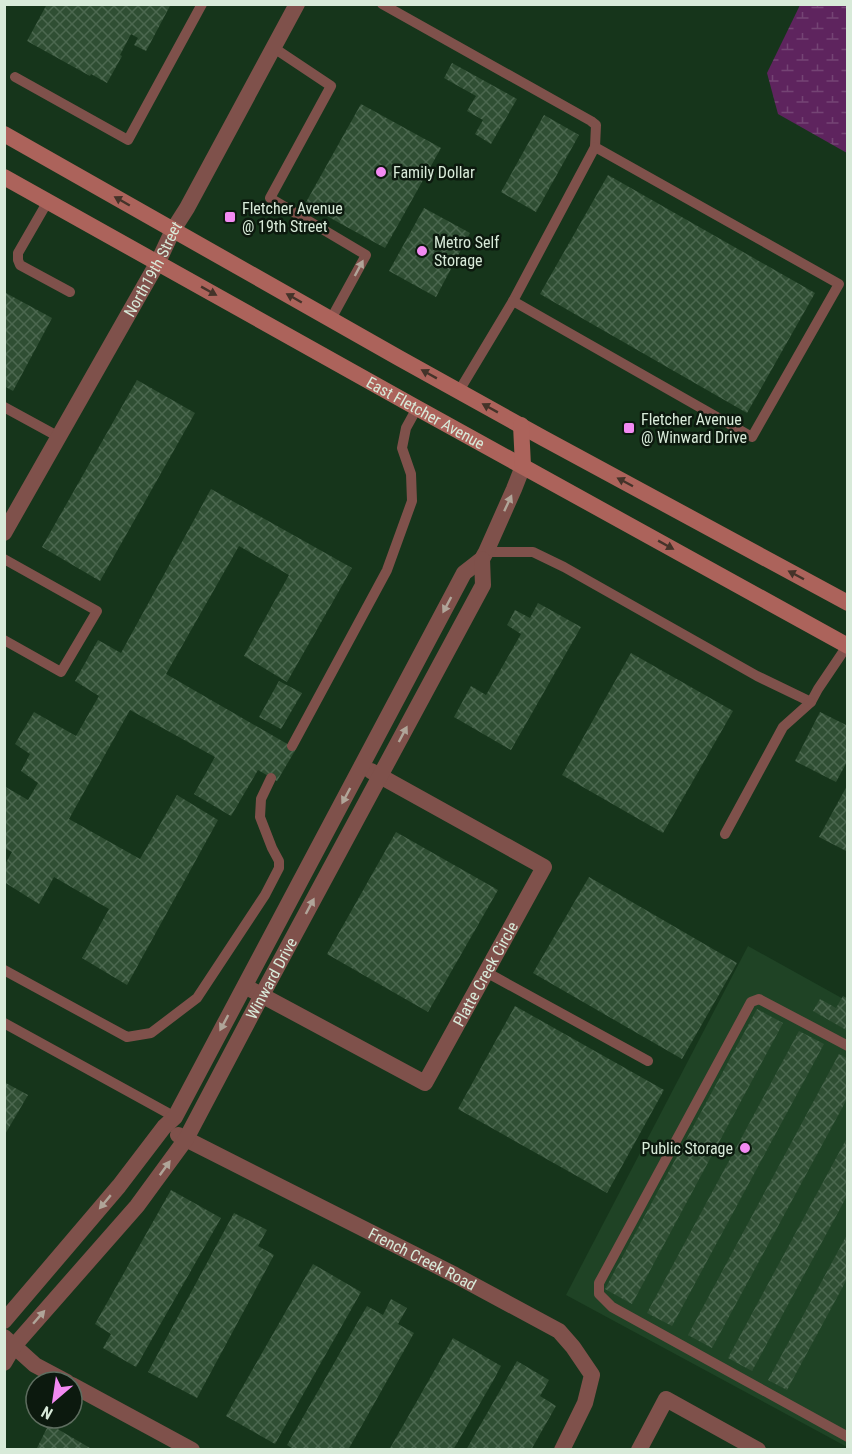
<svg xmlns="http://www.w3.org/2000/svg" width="852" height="1454" viewBox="0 0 852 1454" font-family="'Roboto Condensed',sans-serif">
	<defs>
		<pattern id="wetland-marsh" width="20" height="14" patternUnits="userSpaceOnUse" patternTransform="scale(1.5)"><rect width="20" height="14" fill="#5e245e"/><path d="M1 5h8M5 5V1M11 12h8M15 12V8" fill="none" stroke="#744474"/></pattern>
		<pattern id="building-cross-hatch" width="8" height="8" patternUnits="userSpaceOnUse" patternTransform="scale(1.5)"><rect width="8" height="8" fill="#2f4e33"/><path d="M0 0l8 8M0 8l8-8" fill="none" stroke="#4c6850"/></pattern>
	</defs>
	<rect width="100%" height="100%" fill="#16351b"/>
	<polygon fill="#1f4325" points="748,946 847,1001 847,1447 566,1295"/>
	<polygon fill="url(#wetland-marsh)" points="800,5 847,5 847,153 778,114 767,73"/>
	<g fill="url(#building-cross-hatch)">
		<polygon points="47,4 156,5 171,4 146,51 134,45 138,38 131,34 120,55 122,56 107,83 91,74 90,76 27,41"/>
		<polygon points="452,63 517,99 491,144 475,134 483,120 467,111 476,96 444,78"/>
		<polygon points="361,104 441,148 385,248 305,204"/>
		<polygon points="544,115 579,135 536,212 501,192"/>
		<polygon points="608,175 815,293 747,413 540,294"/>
		<polygon points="424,208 470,233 436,297 389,271"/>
		<polygon points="4,292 52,318 13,391 4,386"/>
		<polygon points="137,380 195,413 100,581 42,547"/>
		<polygon points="211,489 352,568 287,682 244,656 289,575 239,546 166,674 296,749 277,781 258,770 231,816 194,794 215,757 130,710 69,819 140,859 177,795 218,820 127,985 82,958 109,909 54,877 39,904 4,882 4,866 12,852 4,848 4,786 28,800 38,783 21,771 30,754 15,744 34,712 76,736 99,696 75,681 98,640 121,653"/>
		<polygon points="538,603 581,627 511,750 454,717 471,686 486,695 521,634 507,625 515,610 530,618"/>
		<polygon points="631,653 733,711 663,833 562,775"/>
		<polygon points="279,681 302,693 281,729 259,717"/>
		<polygon points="820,712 848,726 848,760 836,782 795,761"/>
		<polygon points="848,784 848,852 819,837"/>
		<polygon points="396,832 498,890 428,1012 327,954"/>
		<polygon points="589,877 737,963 682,1059 533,973"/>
		<polygon points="843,996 848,999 848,1031 813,1011 820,999 836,1008"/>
		<polygon points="515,1006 664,1090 607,1193 458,1109"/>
		<polygon points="757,1009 783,1023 632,1304 605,1289"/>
		<polygon points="799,1031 824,1044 672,1326 647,1313"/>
		<polygon points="839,1054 848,1059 848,1097 712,1348 688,1335"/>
		<polygon points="4,1082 28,1095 4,1136"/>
		<polygon points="848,1136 848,1194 752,1371 728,1358"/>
		<polygon points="171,1190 221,1218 136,1367 103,1348 111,1334 95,1324"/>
		<polygon points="234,1213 267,1230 258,1246 274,1255 197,1398 148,1372"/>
		<polygon points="848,1233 848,1277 787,1390 768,1380"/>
		<polygon points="313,1264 361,1292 275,1444 226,1416"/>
		<polygon points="391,1299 407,1308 398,1324 414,1333 348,1450 295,1450 287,1445 367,1306 383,1315"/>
		<polygon points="453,1338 501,1366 493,1381 453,1450 389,1450"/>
		<polygon points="517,1361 549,1380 540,1396 556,1406 531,1450 466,1450"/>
		<polygon points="49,1424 90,1448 89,1450 36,1450"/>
	</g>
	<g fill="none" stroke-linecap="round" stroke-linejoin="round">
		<g stroke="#7f514b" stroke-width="10">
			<polyline points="382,4 591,121 596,125 595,147 513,301 459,391"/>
			<polyline points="274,48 331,86 270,198 366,255 331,319"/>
			<polyline points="15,77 128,140 202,4"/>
			<polyline points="48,201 18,253 18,260 20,265 70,292"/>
			<polyline points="513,301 752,437 839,284 595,147"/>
			<polyline points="4,407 59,437"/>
			<polyline points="486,552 533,552 564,567 757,676 811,702 818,689 847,646"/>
			<polyline points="4,559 97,611 61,672 4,640"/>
			<polyline points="292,746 387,570 412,501 411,474 402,448 406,428 417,408"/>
			<polyline points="725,834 783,727 811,702"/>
			<polyline points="4,970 127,1037 151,1033 197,998 265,895 279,868 279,861 272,848 260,817 261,799 271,778"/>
			<polyline points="486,972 648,1061"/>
			<polyline points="4,1023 175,1117"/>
			<polyline points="848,1046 759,999 751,1002 599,1283 599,1294 612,1307 848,1437"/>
		</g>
		<g stroke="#7f514b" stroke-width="16">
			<path id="s1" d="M 4,533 L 158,262 L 173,230 L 187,208 L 297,4"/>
			<path id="s2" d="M 252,990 L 425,1083 L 544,867 L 371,771"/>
			<path id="s3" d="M 178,1135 L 455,1275 L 559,1331 L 573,1347 L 592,1375 L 585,1403 L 562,1450"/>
			<polyline points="4,1321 119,1186 164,1127 175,1117 464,573 482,559 486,552 514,489 523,466"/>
			<polyline points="4,1337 35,1365 67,1382"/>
			<path id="s4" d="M 4,1363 L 14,1346 L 137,1206 L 186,1139 L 262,995 L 483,585 L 482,559"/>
			<polyline points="72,1385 192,1450"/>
			<polyline points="639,1450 666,1399 758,1450"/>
		</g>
		<g stroke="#ac635b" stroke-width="16">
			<polyline points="4,134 399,358 543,438 848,603"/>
			<path id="s5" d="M 4,177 L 417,408 L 848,646"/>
			<polyline points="521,425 523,466"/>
		</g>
	</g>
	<defs><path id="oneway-solid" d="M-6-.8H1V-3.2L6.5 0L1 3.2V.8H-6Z" transform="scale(1.5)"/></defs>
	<g fill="#443329">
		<use href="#oneway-solid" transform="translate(122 201) rotate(-150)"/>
		<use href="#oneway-solid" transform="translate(209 291) rotate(29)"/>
		<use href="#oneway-solid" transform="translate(294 298) rotate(-150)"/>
		<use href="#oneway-solid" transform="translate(429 374) rotate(-151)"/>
		<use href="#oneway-solid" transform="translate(490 408) rotate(-151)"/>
		<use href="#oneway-solid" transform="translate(625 482) rotate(-152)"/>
		<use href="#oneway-solid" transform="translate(666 545) rotate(29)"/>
		<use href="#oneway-solid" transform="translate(796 575) rotate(-152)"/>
	</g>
	<g fill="#b0a599">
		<use href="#oneway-solid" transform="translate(359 268) rotate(-62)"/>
		<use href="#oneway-solid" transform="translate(508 503) rotate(-65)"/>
		<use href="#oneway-solid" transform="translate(447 605) rotate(118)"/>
		<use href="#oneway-solid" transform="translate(403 734) rotate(-62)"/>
		<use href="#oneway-solid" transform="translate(346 796) rotate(118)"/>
		<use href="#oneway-solid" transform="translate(310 906) rotate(-62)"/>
		<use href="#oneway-solid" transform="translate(224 1023) rotate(118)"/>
		<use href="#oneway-solid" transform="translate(165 1168) rotate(-54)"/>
		<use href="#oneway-solid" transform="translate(105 1202) rotate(130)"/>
		<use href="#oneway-solid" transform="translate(39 1317) rotate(-49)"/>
	</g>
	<g fill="#f38af2" stroke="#0c190e" stroke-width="2">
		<circle cx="381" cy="172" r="6"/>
		<rect x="224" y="211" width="12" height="12" rx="3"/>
		<circle cx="422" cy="251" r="6"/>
		<rect x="623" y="422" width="12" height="12" rx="3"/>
		<circle cx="745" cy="1148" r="6"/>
	</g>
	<g text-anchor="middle" stroke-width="5" stroke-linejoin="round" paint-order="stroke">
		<g font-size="16" fill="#d8ead9" stroke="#0c190e" text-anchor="start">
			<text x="393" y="178">Family Dollar</text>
			<text x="242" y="214">Fletcher Avenue<tspan x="242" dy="18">@ 19th Street</tspan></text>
			<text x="434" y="248">Metro Self<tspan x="434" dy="18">Storage</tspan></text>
			<text x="641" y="425">Fletcher Avenue<tspan x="641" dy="18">@ Winward Drive</tspan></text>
			<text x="733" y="1154" text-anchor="end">Public Storage</text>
		</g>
		<g font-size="16" fill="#d8ead9" stroke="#0c190e">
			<text dy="6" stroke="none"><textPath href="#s1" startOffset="303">North19th Street</textPath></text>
			<text dy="6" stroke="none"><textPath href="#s5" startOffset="483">East Fletcher Avenue</textPath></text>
			<text dy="6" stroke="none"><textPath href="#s2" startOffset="321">Platte Creek Circle</textPath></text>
			<text dy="6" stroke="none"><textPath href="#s4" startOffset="471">Winward Drive</textPath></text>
			<text dy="6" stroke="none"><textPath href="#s3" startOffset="274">French Creek Road</textPath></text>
		</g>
	</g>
	<rect width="852" height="1454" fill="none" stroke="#d8ead9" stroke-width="12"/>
	<g transform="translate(54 1400) rotate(209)"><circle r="28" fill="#0c190e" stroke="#5e6d5f" stroke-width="1.5"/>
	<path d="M0-4.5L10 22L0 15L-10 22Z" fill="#f38af2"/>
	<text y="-9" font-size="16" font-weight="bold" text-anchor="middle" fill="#d8ead9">N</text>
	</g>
</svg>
